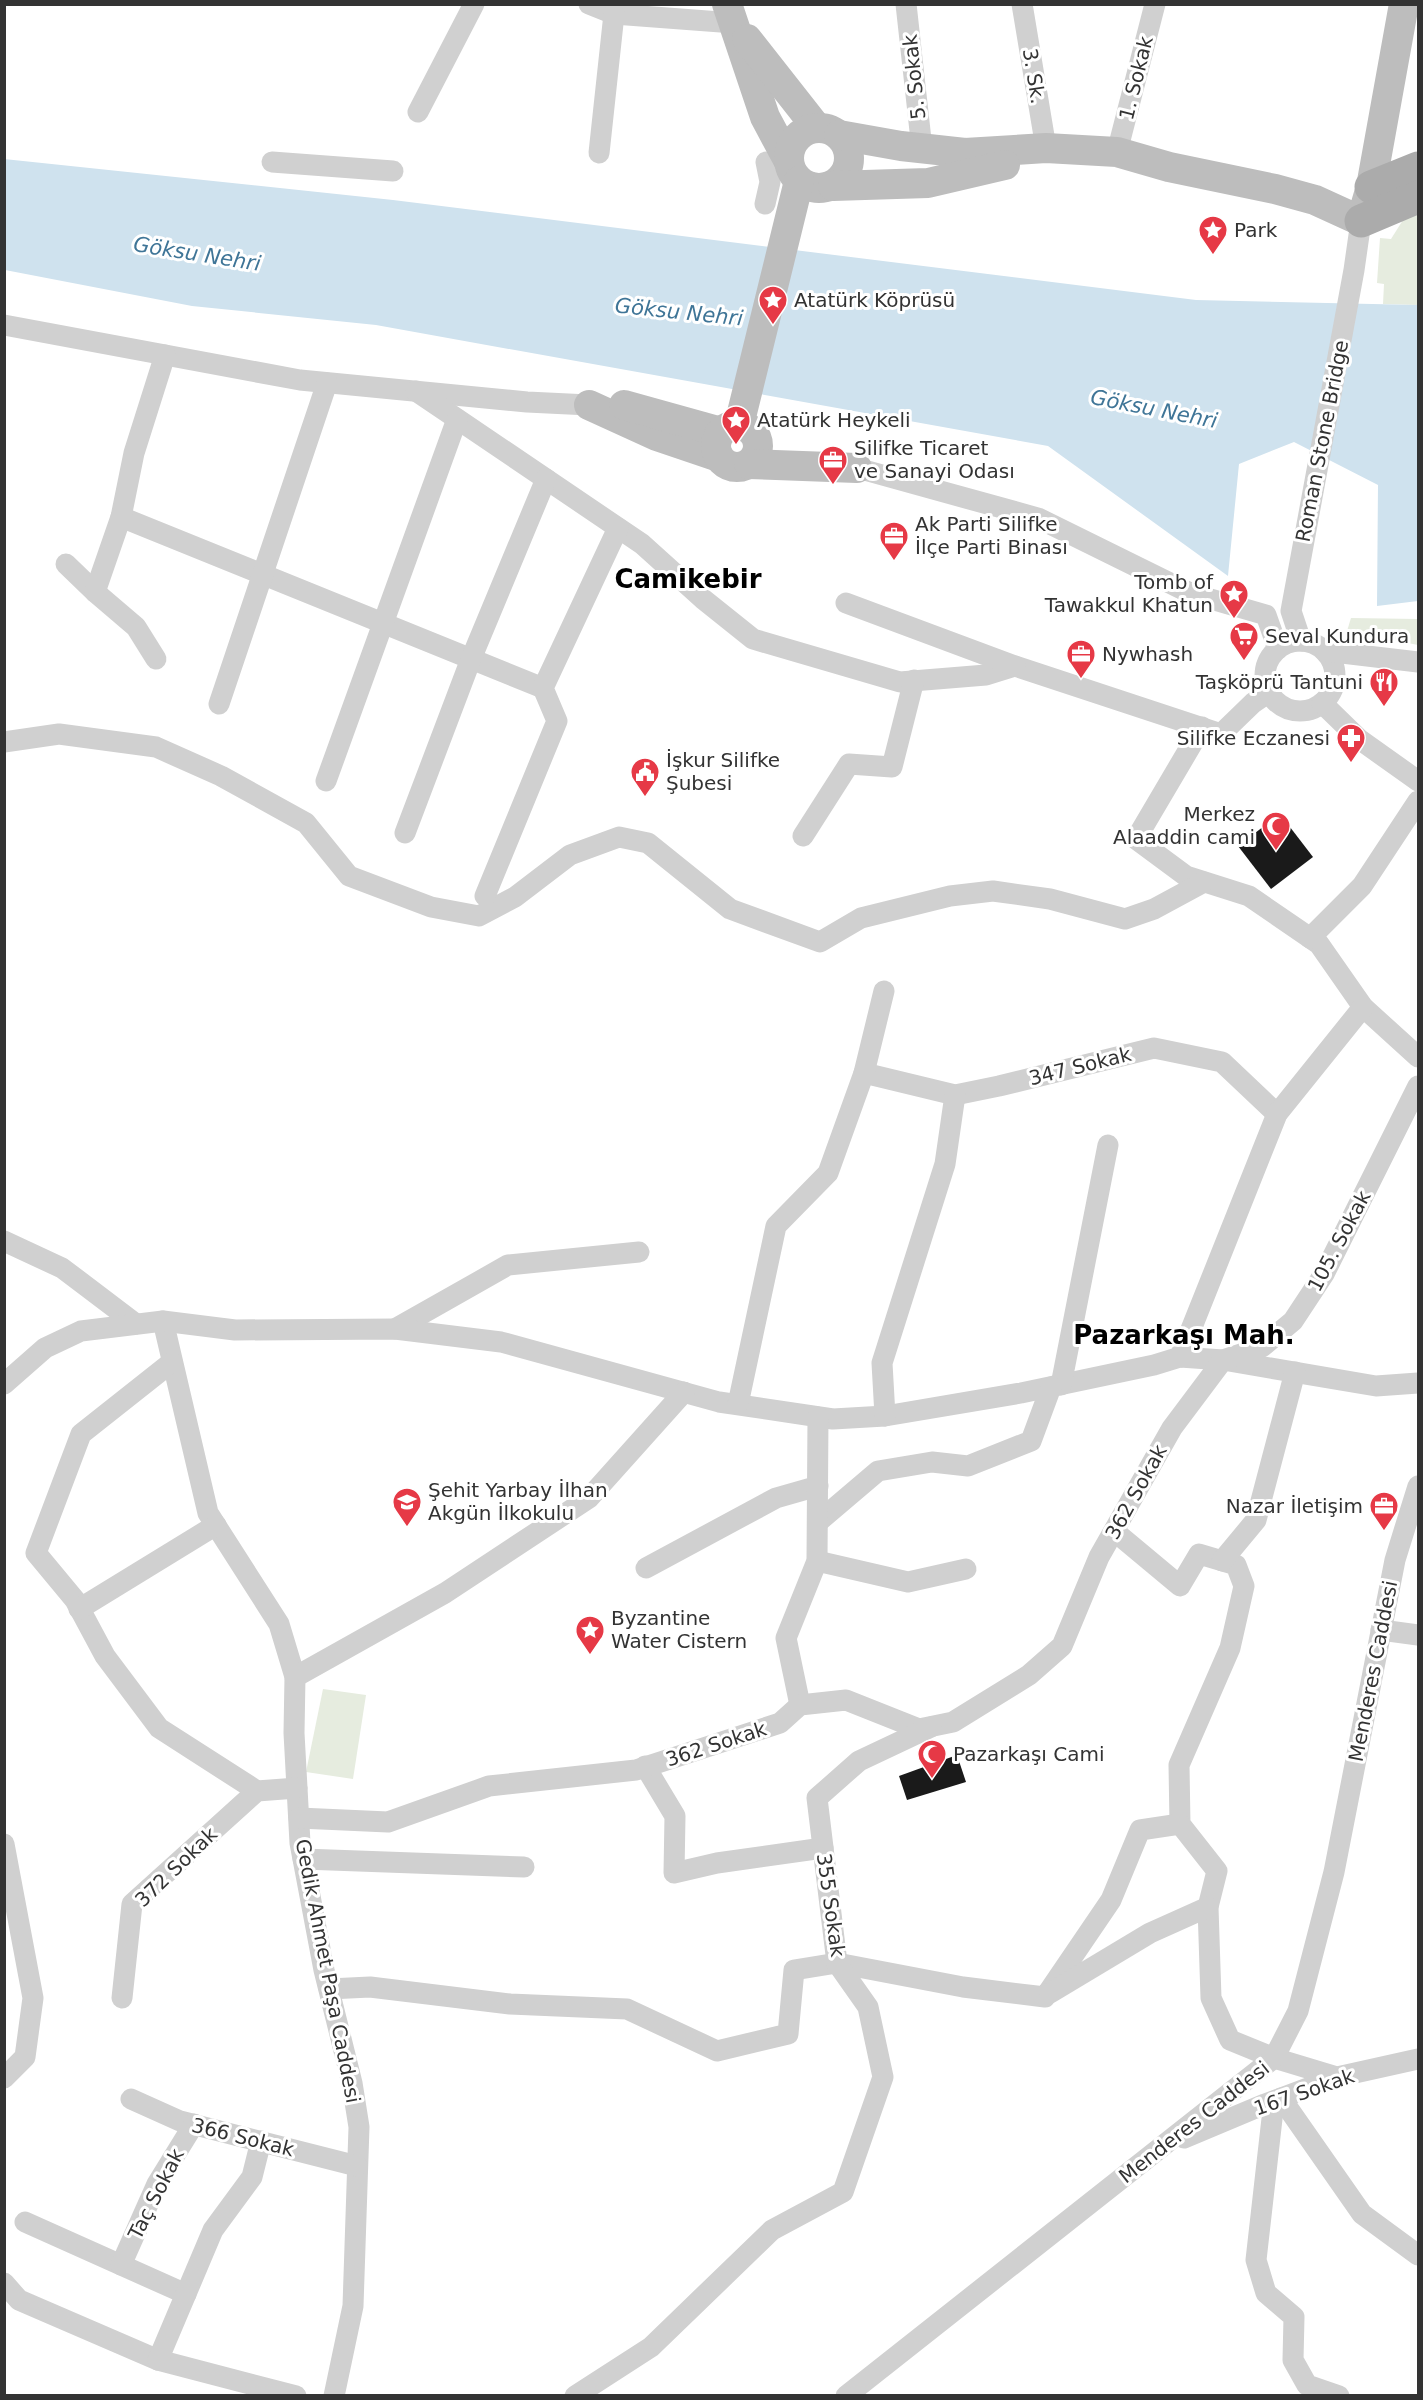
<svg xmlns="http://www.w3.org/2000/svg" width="1423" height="2400" viewBox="0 0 1423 2400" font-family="'DejaVu Sans',sans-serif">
	<rect width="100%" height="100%" fill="#fff"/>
	<g fill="#e6ecdf">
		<polygon points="1418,213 1418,305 1383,304 1384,284 1377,283 1380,238 1391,239 1403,220"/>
		<polygon points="1351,618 1418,619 1418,645 1347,631"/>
		<polygon points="323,1689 366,1695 353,1779 306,1772"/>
	</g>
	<polygon fill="#cfe2ee" points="4,159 393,200 1196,300 1418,305 1418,601 1377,606 1378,485 1294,442 1239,464 1228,576 1048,446 376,325 192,306 5,270"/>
	<g fill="#1a1a1a">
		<polygon points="1280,814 1313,857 1271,889 1238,846"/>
		<polygon points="957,1755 966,1782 907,1800 899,1776"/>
	</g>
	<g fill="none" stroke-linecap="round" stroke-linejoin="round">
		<g stroke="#d0d0d0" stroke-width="21">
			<polyline points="589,4 614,14 734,23"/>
			<polyline points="906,4 922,149"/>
			<polyline points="1022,4 1046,148"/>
			<polyline points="418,112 474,4"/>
			<polyline points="1117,152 1155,4"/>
			<polyline points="599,153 614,14"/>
			<polyline points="272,162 393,171"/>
			<polyline points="765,204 770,182 766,162"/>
			<polyline points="4,325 300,380 527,402 589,405"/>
			<polyline points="416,391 642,544 703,599 753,639 900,682 986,675 1015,666 1221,734 1253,703 1269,692"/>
			<polyline points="857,468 1038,518 1190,593 1266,615 1278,649"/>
			<polyline points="121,517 543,688"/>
			<polyline points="66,564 95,592 136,627 156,659"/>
			<polyline points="95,592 121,517 134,453 165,355"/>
			<polyline points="846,603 1015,666"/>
			<polyline points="1301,641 1291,611 1354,270 1361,221"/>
			<circle cx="1300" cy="676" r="35"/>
			<polyline points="1325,651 1418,662"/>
			<polyline points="1322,703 1359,739 1418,781"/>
			<polyline points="219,704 327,383"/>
			<polyline points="1202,727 1136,839 1186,876 1249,896 1319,944 1363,1007 1418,1057"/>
			<polyline points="4,742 59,734 156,747 221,776 306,823 349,876 431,907 479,916 515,897 570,855 619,837 648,843 730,909 820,942 861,918 950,896 993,891 1050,899 1125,919 1154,909 1204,882"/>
			<polyline points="326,781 457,419"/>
			<polyline points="405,833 471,659 546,479"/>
			<polyline points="803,836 849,764 892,767 914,680"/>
			<polyline points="485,896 557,721 543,688 618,528"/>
			<polyline points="1310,938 1362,886 1418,801"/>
			<polyline points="864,1073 955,1095 999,1086 1154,1048 1222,1062 1277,1114"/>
			<polyline points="4,1241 62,1268 136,1324"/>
			<polyline points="163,1321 208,1513 279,1624 295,1677 294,1733 300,1843 324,1970 352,2083 359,2127 353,2306 334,2396"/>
			<polyline points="395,1329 508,1265 639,1252"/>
			<polyline points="1180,1357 1277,1114 1363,1007"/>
			<polyline points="172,1362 81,1434 36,1553 75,1600 105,1656 159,1728 257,1791"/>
			<polyline points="4,1384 45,1348 81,1331 163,1321 235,1330 395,1329 501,1342 719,1402 833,1419 885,1416 1021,1393 1154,1365 1180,1357 1223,1360 1376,1386 1418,1383"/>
			<polyline points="1061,1385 1108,1145"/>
			<polyline points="738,1404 776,1226 828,1173 864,1073 884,991"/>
			<polyline points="885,1416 882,1363 945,1164 955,1095"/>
			<polyline points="818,1522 878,1471 932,1462 968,1466 1031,1441 1051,1387"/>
			<polyline points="1114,1531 1180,1586 1199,1554 1236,1565 1244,1586 1230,1648 1179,1765 1180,1824 1217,1871 1208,1907 1211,1998 1230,2040 1274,2058 1337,2077"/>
			<polyline points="817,1561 908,1582 966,1569"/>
			<polyline points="1222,1561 1256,1520 1295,1372"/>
			<polyline points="646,1568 776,1498 818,1486"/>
			<polyline points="79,1609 216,1525"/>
			<polyline points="1381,1630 1418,1635"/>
			<polyline points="295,1677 445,1593 589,1498 684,1392"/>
			<polyline points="800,1705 786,1638 817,1561 818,1417"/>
			<polyline points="645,1766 675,1816 674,1873 717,1863 823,1848"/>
			<polyline points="299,1818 388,1822 489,1786 636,1770 780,1723 800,1705 846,1700 919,1729 953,1722 1029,1675 1062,1646 1099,1557 1172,1428 1223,1360 1262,1347 1293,1321 1324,1274 1418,1086"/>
			<polyline points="4,1844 33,1998 25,2057 4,2078"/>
			<polyline points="303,1859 524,1867"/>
			<polyline points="329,1989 370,1987 510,2004 627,2009 717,2051 788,2034 794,1970 837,1963 963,1987 1045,1997 1111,1900 1140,1830 1180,1824"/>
			<polyline points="1050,1993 1150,1933 1208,1907"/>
			<polyline points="122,1998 132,1904 257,1791 297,1788"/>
			<polyline points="1281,2098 1362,2214 1418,2255"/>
			<polyline points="131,2099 180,2121 357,2166"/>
			<polyline points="1274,2101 1256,2260 1266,2293 1294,2317 1293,2360 1307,2385 1339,2396"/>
			<polyline points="1184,2138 1265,2104 1337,2077 1418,2059"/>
			<polyline points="25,2222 186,2294"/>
			<polyline points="121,2265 157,2184 194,2124"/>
			<polyline points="4,2283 19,2300 158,2360 296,2396"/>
			<polyline points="158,2360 213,2230 252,2177 261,2141"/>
			<polyline points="575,2396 651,2347 772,2230 843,2192 883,2077 868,2007 837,1963 817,1798 859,1761 931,1727"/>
			<polyline points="846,2396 1274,2058 1298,2011 1334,1872 1395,1560 1418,1486"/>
		</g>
		<g stroke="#bdbdbd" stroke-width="30">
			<polyline points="727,4 765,117 788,160"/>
			<polyline points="747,39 817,128"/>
			<circle cx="819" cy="158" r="30"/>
			<polyline points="839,135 901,146 965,153 1046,148 1117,152 1169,167 1275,189 1315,200 1361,221 1371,187 1404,4"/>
			<polyline points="833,186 928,183 1005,165"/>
			<polyline points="589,405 657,436 719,457"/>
			<polyline points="624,405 721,432"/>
			<polyline points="739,425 799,181"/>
			<circle cx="737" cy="446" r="21"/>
			<polyline points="749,464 857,468"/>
		</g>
		<g stroke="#ababab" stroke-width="33">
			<polyline points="1371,187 1418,168"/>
			<polyline points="1361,221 1418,197"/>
		</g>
	</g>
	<defs>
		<g id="sight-pin" transform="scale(1.5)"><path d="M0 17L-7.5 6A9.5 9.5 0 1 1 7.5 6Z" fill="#e63946" stroke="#fff"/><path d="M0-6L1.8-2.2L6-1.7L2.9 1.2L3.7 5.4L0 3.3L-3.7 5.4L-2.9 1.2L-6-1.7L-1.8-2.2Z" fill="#fff"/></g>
		<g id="office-pin" transform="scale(1.5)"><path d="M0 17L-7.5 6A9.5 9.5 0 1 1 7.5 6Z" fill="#e63946" stroke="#fff"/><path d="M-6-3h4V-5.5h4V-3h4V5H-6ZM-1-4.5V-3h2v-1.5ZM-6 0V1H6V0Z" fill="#fff"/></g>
		<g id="supermarket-pin" transform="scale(1.5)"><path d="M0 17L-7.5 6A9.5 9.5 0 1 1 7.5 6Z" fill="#e63946" stroke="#fff"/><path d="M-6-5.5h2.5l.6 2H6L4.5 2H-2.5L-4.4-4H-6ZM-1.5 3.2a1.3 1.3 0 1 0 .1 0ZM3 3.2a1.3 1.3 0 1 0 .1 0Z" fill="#fff"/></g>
		<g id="restaurant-pin" transform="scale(1.5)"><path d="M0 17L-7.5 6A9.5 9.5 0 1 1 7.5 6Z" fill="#e63946" stroke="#fff"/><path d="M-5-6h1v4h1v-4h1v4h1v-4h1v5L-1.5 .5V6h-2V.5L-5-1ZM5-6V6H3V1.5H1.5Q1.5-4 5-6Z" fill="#fff"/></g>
		<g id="pharmacy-pin" transform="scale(1.5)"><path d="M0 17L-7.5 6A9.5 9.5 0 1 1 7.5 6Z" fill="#e63946" stroke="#fff"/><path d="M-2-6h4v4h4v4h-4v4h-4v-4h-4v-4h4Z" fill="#fff"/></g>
		<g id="civic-pin" transform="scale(1.5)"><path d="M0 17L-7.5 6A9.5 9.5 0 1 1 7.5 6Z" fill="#e63946" stroke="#fff"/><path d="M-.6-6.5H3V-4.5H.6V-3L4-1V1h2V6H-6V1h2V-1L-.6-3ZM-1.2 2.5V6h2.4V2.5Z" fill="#fff"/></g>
		<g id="mosque-pin" transform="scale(1.5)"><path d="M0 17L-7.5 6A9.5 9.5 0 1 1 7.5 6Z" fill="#e63946" stroke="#fff"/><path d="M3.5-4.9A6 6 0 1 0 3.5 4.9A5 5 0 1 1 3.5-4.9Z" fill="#fff"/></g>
		<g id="school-pin" transform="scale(1.5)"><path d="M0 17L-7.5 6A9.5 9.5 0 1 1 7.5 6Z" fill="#e63946" stroke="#fff"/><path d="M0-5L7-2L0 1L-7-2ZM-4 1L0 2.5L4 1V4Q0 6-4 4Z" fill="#fff"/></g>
	</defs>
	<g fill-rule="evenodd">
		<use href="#sight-pin" x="1213" y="230"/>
		<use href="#sight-pin" x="773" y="300"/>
		<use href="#sight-pin" x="736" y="420"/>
		<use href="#office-pin" x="833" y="460"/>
		<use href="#office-pin" x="894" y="536"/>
		<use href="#sight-pin" x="1234" y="594"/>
		<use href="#supermarket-pin" x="1244" y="636"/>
		<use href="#office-pin" x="1081" y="654"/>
		<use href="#restaurant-pin" x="1384" y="682"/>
		<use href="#pharmacy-pin" x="1351" y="738"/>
		<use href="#civic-pin" x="645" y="772"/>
		<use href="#mosque-pin" x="1276" y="826"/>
		<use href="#school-pin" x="407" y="1502"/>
		<use href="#office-pin" x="1384" y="1506"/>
		<use href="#sight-pin" x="590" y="1630"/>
		<use href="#mosque-pin" x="932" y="1754"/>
	</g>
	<g text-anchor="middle" stroke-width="6" stroke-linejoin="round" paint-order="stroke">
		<g font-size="20" fill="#333" stroke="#fff">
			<text transform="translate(1034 76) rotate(81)" y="7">3. Sk.</text>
			<text transform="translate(914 77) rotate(-96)" y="7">5. Sokak</text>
			<text transform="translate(1136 78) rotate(-76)" y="7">1. Sokak</text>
			<text transform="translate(1322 441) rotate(-79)" y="7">Roman Stone Bridge</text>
			<text transform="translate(1080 1066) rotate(-14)" y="7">347 Sokak</text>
			<text transform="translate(1339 1241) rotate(-62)" y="7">105. Sokak</text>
			<text transform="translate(1136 1492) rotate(-61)" y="7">362 Sokak</text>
			<text transform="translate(1373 1671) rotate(-79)" y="7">Menderes Caddesi</text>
			<text transform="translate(716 1744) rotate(-18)" y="7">362 Sokak</text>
			<text transform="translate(176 1867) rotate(-44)" y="7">372 Sokak</text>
			<text transform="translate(831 1905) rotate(82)" y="7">355 Sokak</text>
			<text transform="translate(328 1971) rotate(79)" y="7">Gedik Ahmet Paşa Caddesi</text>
			<text transform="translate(1304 2092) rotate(-19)" y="7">167 Sokak</text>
			<text transform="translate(1194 2122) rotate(-38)" y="7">Menderes Caddesi</text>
			<text transform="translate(243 2137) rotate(14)" y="7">366 Sokak</text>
			<text transform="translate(156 2194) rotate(-63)" y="7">Taç Sokak</text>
		</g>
		<g font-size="20" fill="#333" stroke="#fff" text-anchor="start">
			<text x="1234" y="237">Park</text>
			<text x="794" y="307">Atatürk Köprüsü</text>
			<text x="757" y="427">Atatürk Heykeli</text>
			<text x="854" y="455">Silifke Ticaret<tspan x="854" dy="23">ve Sanayi Odası</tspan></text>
			<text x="915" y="531">Ak Parti Silifke<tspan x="915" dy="23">İlçe Parti Binası</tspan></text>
			<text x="1213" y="589" text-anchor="end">Tomb of<tspan x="1213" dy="23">Tawakkul Khatun</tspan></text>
			<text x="1265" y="643">Seval Kundura</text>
			<text x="1102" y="661">Nywhash</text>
			<text x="1363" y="689" text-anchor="end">Taşköprü Tantuni</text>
			<text x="1330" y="745" text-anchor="end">Silifke Eczanesi</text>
			<text x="666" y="767">İşkur Silifke<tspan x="666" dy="23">Şubesi</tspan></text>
			<text x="1255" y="821" text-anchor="end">Merkez<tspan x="1255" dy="23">Alaaddin cami</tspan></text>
			<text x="428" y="1497">Şehit Yarbay İlhan<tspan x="428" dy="23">Akgün İlkokulu</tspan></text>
			<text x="1363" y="1513" text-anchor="end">Nazar İletişim</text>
			<text x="611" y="1625">Byzantine<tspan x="611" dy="23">Water Cistern</tspan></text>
			<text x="953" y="1761">Pazarkaşı Cami</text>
		</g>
		<g font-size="21" font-style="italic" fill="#3f7597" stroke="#fff">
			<text transform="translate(197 254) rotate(9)" y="7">Göksu Nehri</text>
			<text transform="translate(679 312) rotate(6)" y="7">Göksu Nehri</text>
			<text transform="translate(1154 409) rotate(11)" y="7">Göksu Nehri</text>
		</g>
		<g font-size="26" font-weight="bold" fill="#000" stroke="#fff">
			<text x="688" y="588">Camikebir</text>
			<text x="1184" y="1344">Pazarkaşı Mah.</text>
		</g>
	</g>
	<rect width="1423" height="2400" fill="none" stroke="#333333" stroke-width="12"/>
</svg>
